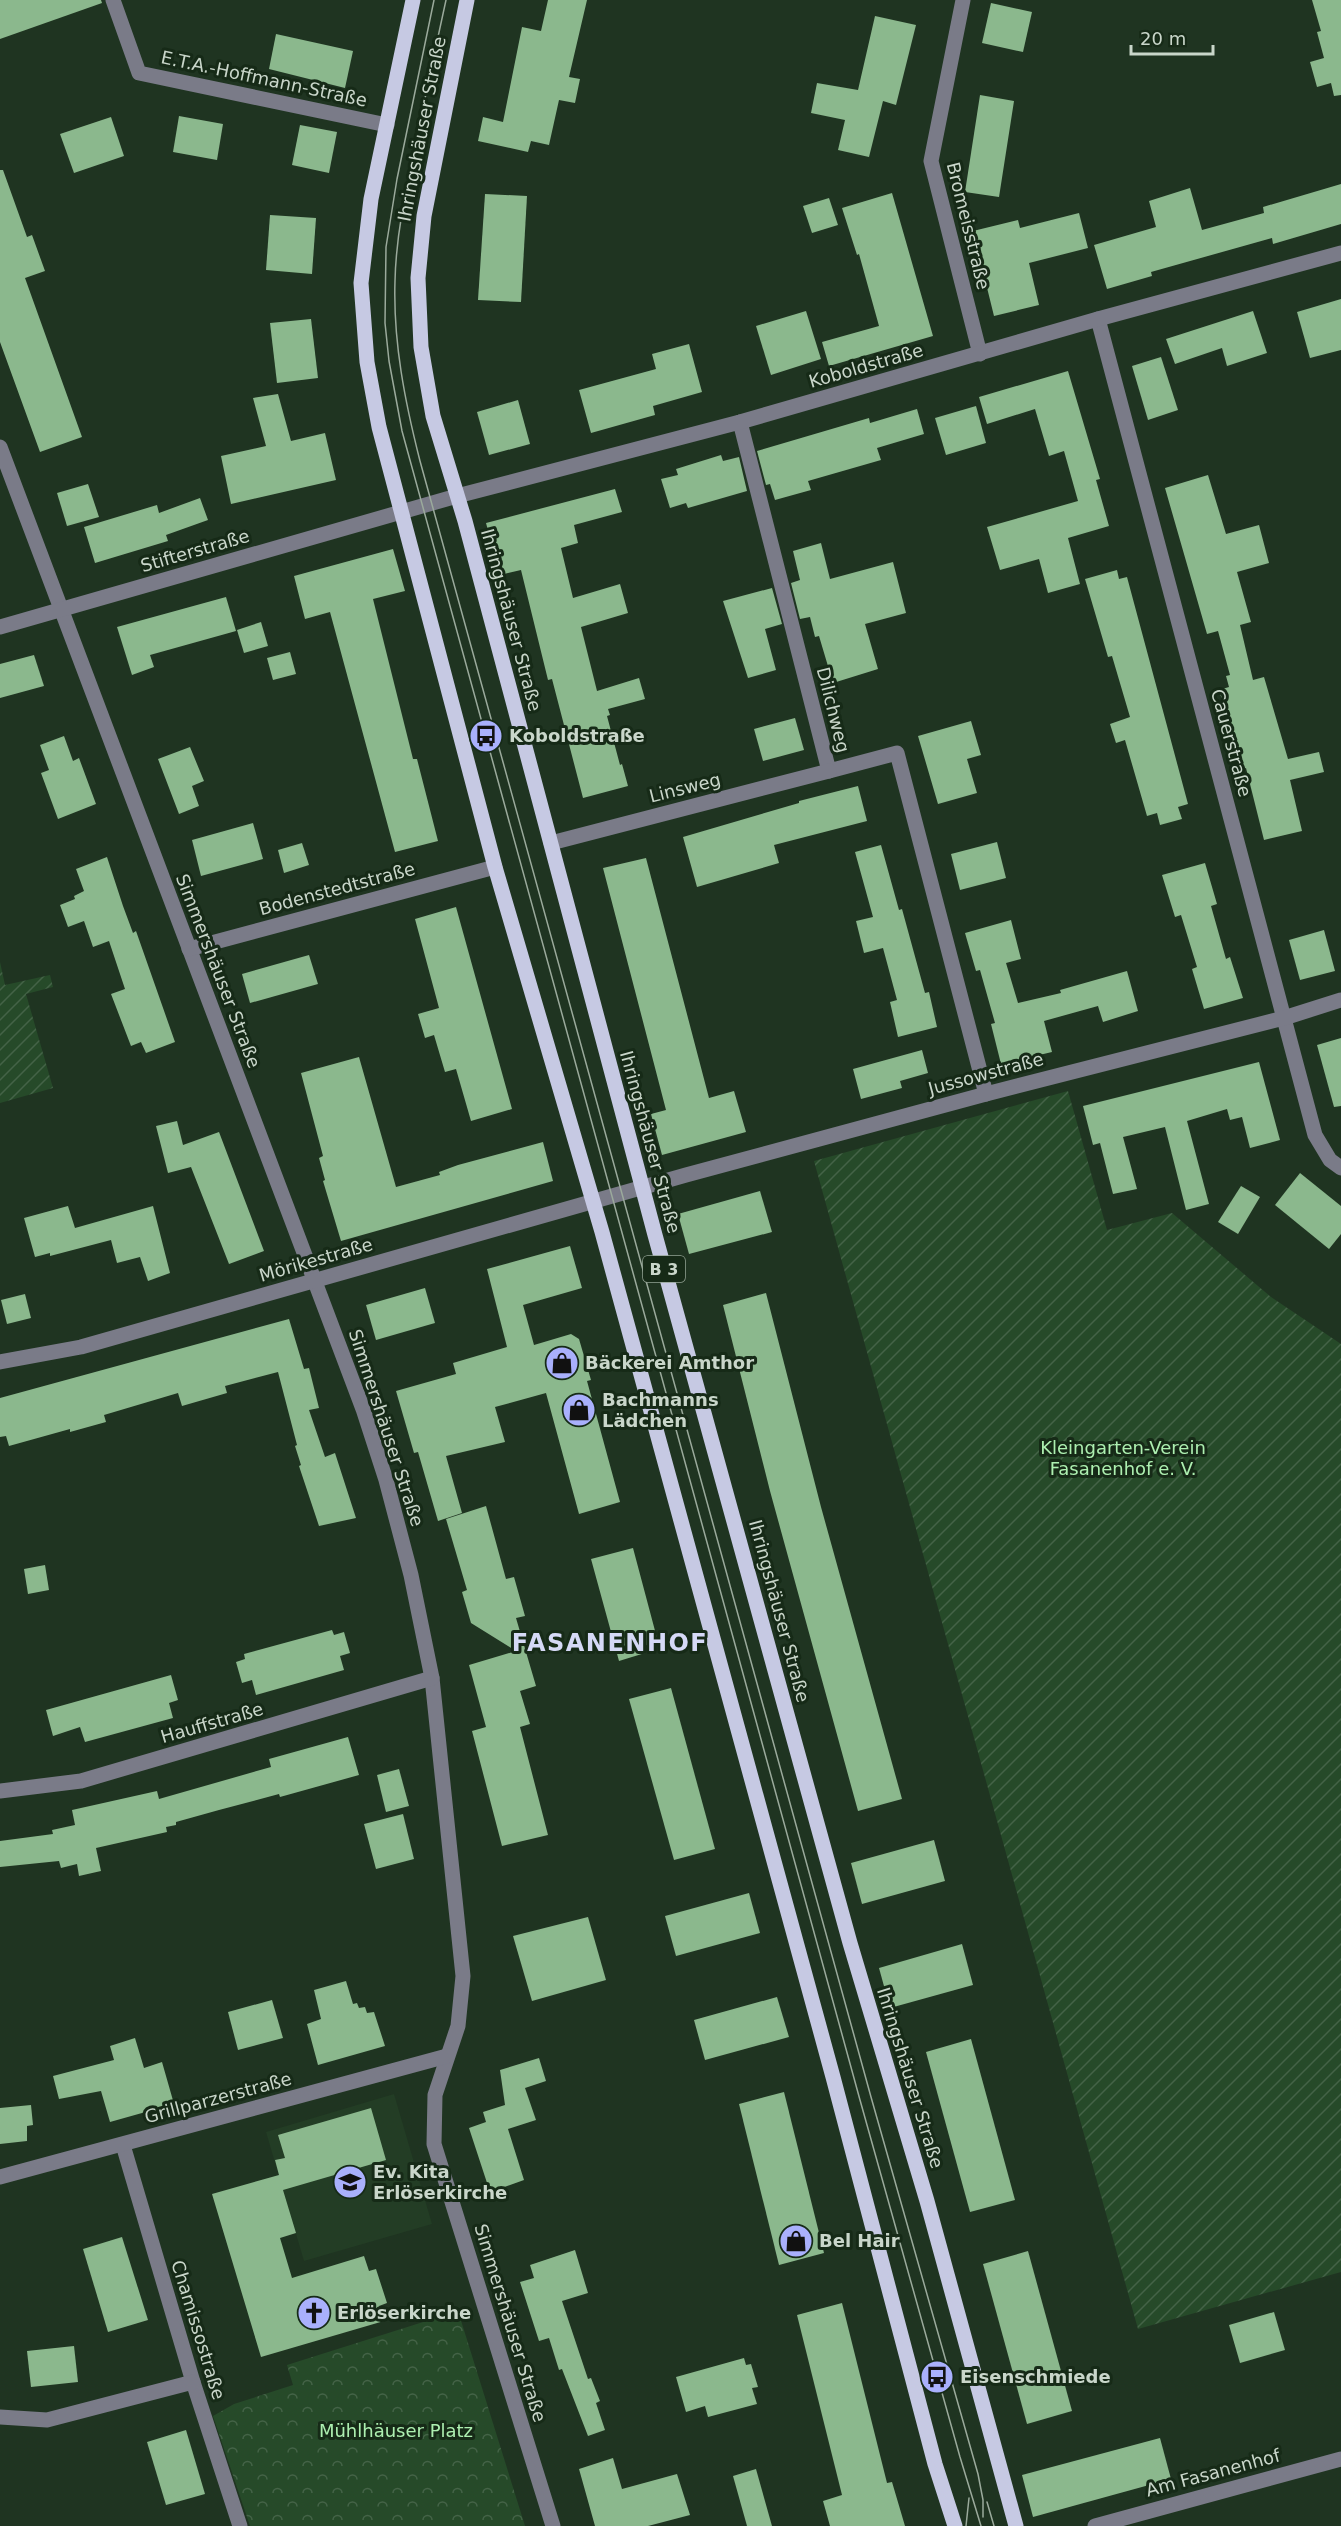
<svg xmlns="http://www.w3.org/2000/svg" width="1341" height="2526" viewBox="0 0 1341 2526" font-family="'DejaVu Sans',sans-serif">
	<defs>
		<pattern id="park-crowns" width="20" height="18" patternUnits="userSpaceOnUse" patternTransform="scale(1.5)"><rect width="20" height="18" fill="#264a29"/><path d="M2 6a3 3 0 1 1 6 0M12 15a3 3 0 1 1 6 0" fill="none" stroke="#446347"/></pattern>
		<pattern id="garden-furrows" width="10" height="10" patternUnits="userSpaceOnUse" patternTransform="scale(1.5)"><rect width="10" height="10" fill="#264a29"/><path d="M-1 1l2-2M0 10L10 0M9 11l2-2" fill="none" stroke="#446347"/></pattern>
	</defs>
	<rect width="100%" height="100%" fill="#1f3421"/>
	<polygon fill="#233d25" points="394,2094 432,2224 304,2261 266,2132"/>
	<polygon fill="url(#park-crowns)" points="458,2311 525,2526 250,2526 213,2416 234,2404 293,2385 287,2365"/>
	<g fill="url(#garden-furrows)">
		<polygon points="0,962 5,985 50,975 53,987 26,994 53,1088 0,1103"/>
		<polygon points="1068,1091 1107,1230 1172,1213 1271,1297 1341,1344 1341,2272 1138,2329 814,1161"/>
	</g>
	<g fill="#8bb88d">
		<polygon points="0,0 101,0 102,3 0,39"/>
		<polygon points="548,0 587,0 569,77 580,79 575,103 559,100 549,145 531,141 528,152 478,141 483,117 503,122 522,27 541,31"/>
		<polygon points="1312,0 1341,0 1341,95 1334,96 1331,83 1317,87 1310,62 1324,58 1317,32 1321,31"/>
		<polygon points="991,3 1032,12 1023,52 982,43"/>
		<polygon points="875,16 916,25 896,105 883,101 869,157 838,150 845,120 811,113 817,83 858,90"/>
		<polygon points="276,34 353,51 345,88 269,69"/>
		<polygon points="980,95 1014,101 999,197 965,192"/>
		<polygon points="179,116 223,124 217,160 173,152"/>
		<polygon points="111,117 124,156 74,173 60,134"/>
		<polygon points="300,125 337,132 329,173 292,165"/>
		<polygon points="0,170 3,170 27,237 32,235 45,271 25,278 82,437 40,452 0,342"/>
		<polygon points="1341,184 1341,224 1273,244 1272,238 1151,272 1152,276 1107,289 1094,245 1156,227 1149,201 1190,188 1202,230 1264,213 1263,207"/>
		<polygon points="892,193 933,336 829,366 822,342 879,326 859,254 857,255 842,208"/>
		<polygon points="485,194 527,196 521,302 478,300"/>
		<polygon points="829,198 838,225 812,233 803,206"/>
		<polygon points="1079,213 1088,248 1029,263 1039,305 994,316 973,231 1018,220 1020,228"/>
		<polygon points="270,215 316,218 312,274 266,270"/>
		<polygon points="1341,299 1341,350 1310,358 1297,312"/>
		<polygon points="806,311 821,359 771,375 756,326"/>
		<polygon points="1253,311 1267,353 1227,366 1222,348 1175,364 1166,339"/>
		<polygon points="311,319 318,378 277,383 270,323"/>
		<polygon points="689,344 702,392 653,406 655,415 591,433 579,390 656,369 652,354"/>
		<polygon points="1161,357 1178,410 1148,420 1132,366"/>
		<polygon points="1068,371 1100,479 1096,480 1109,526 1068,538 1080,584 1048,593 1039,559 1000,570 987,527 1078,501 1064,451 1049,456 1035,409 987,424 979,397"/>
		<polygon points="278,394 291,441 325,433 336,480 231,504 221,456 266,446 253,398"/>
		<polygon points="518,400 530,444 489,455 477,412"/>
		<polygon points="976,406 986,443 946,455 935,418"/>
		<polygon points="917,409 924,434 877,448 881,460 808,481 811,490 775,500 770,484 766,485 757,451 869,418 870,423"/>
		<polygon points="721,455 723,461 739,457 747,491 688,508 686,503 670,508 661,479 678,475 676,469"/>
		<polygon points="1208,475 1226,534 1259,525 1269,563 1237,572 1251,622 1240,625 1253,680 1264,677 1288,759 1319,752 1324,772 1290,780 1302,831 1264,840 1246,768 1243,769 1219,690 1229,687 1226,676 1230,675 1218,631 1207,634 1165,488"/>
		<polygon points="88,484 99,517 67,526 57,493"/>
		<polygon points="615,489 622,512 574,525 578,543 561,548 573,598 620,584 628,613 581,627 597,691 639,678 645,699 608,709 610,715 607,716 620,765 622,764 628,786 583,798 552,679 548,680 521,570 500,575 486,523"/>
		<polygon points="200,498 208,520 166,535 168,541 95,563 84,527 157,505 159,513"/>
		<polygon points="821,543 830,579 893,562 906,613 865,624 878,669 833,683 819,636 815,637 810,617 800,619 791,583 800,580 793,551"/>
		<polygon points="393,549 405,591 373,599 413,759 417,759 438,841 395,852 330,612 305,619 294,576"/>
		<polygon points="1117,570 1119,579 1127,577 1188,804 1178,807 1182,819 1160,825 1157,813 1147,816 1125,740 1116,743 1110,724 1130,717 1112,656 1108,657 1085,579"/>
		<polygon points="772,588 782,624 765,629 776,670 748,678 723,601"/>
		<polygon points="226,597 236,631 150,655 154,667 132,675 117,627"/>
		<polygon points="261,622 268,646 244,653 237,630"/>
		<polygon points="290,652 296,674 273,680 267,658"/>
		<polygon points="34,655 44,686 0,698 0,664"/>
		<polygon points="795,718 804,750 763,761 754,729"/>
		<polygon points="971,721 981,755 967,759 977,793 938,804 918,736"/>
		<polygon points="64,736 73,761 79,758 96,804 58,819 41,773 49,770 40,745"/>
		<polygon points="190,747 204,781 192,786 199,806 179,814 158,759"/>
		<polygon points="858,786 867,821 774,845 779,863 697,887 683,837 799,803 799,801"/>
		<polygon points="253,823 263,859 201,876 192,840"/>
		<polygon points="997,842 1006,878 960,890 951,854"/>
		<polygon points="302,843 309,865 284,873 278,850"/>
		<polygon points="881,845 899,910 902,909 925,993 929,992 937,1027 898,1037 890,1002 897,1000 883,948 864,953 856,921 873,917 855,852"/>
		<polygon points="107,857 123,906 133,933 136,931 175,1042 146,1053 141,1042 131,1046 111,994 125,989 109,941 93,947 84,921 68,927 60,905 75,899 74,896 84,891 76,869"/>
		<polygon points="646,858 709,1098 734,1091 746,1132 662,1155 651,1114 666,1110 603,868"/>
		<polygon points="1205,863 1217,904 1211,906 1226,959 1230,957 1243,998 1204,1009 1192,969 1197,967 1181,915 1175,917 1162,875"/>
		<polygon points="456,907 512,1109 471,1121 456,1069 445,1072 434,1035 425,1038 418,1014 439,1008 415,919"/>
		<polygon points="1011,920 1021,959 1006,963 1018,1003 1061,993 1060,990 1127,971 1138,1011 1103,1022 1098,1006 1044,1021 1052,1052 1001,1064 991,1024 995,1023 980,970 976,971 965,933"/>
		<polygon points="1324,930 1335,971 1300,980 1289,940"/>
		<polygon points="309,955 318,984 250,1003 242,974"/>
		<polygon points="1341,1038 1341,1106 1334,1107 1317,1045"/>
		<polygon points="922,1050 928,1073 900,1081 902,1088 861,1099 853,1069"/>
		<polygon points="359,1057 396,1187 440,1175 439,1172 458,1165 543,1142 553,1181 341,1241 323,1181 325,1180 319,1158 323,1156 301,1073"/>
		<polygon points="1259,1062 1280,1140 1250,1148 1242,1117 1230,1120 1227,1109 1187,1121 1209,1204 1186,1210 1165,1127 1123,1137 1137,1189 1113,1194 1100,1143 1093,1145 1083,1106"/>
		<polygon points="177,1121 183,1145 219,1132 264,1251 229,1264 191,1167 168,1173 156,1126"/>
		<polygon points="1300,1173 1341,1206 1341,1234 1329,1249 1275,1205"/>
		<polygon points="1241,1186 1260,1197 1238,1234 1218,1222"/>
		<polygon points="760,1191 772,1232 689,1254 678,1214"/>
		<polygon points="68,1206 75,1228 153,1206 170,1273 148,1281 140,1257 117,1263 111,1240 50,1256 50,1253 35,1257 24,1218"/>
		<polygon points="570,1246 582,1288 523,1305 534,1345 571,1334 579,1339 591,1380 587,1381 620,1502 579,1514 546,1393 495,1407 505,1442 446,1456 462,1513 438,1521 418,1452 414,1453 396,1391 456,1374 453,1363 507,1347 487,1269"/>
		<polygon points="425,1288 435,1323 376,1340 366,1305"/>
		<polygon points="766,1293 821,1507 902,1799 858,1811 770,1491 723,1305"/>
		<polygon points="25,1294 31,1318 7,1324 1,1300"/>
		<polygon points="289,1319 304,1369 309,1368 319,1408 309,1410 325,1457 335,1453 356,1518 319,1526 299,1466 301,1465 295,1446 297,1445 278,1372 225,1386 227,1393 182,1406 178,1393 104,1415 106,1422 70,1432 70,1429 9,1446 6,1436 0,1437 0,1398"/>
		<polygon points="486,1506 506,1579 514,1577 525,1616 516,1618 536,1686 520,1691 530,1724 520,1727 548,1835 502,1846 472,1731 486,1727 469,1665 516,1651 471,1623 462,1592 467,1590 446,1519"/>
		<polygon points="633,1548 658,1642 643,1646 645,1653 619,1661 591,1559"/>
		<polygon points="45,1565 49,1590 28,1594 24,1569"/>
		<polygon points="332,1630 334,1635 344,1632 350,1653 340,1656 344,1670 256,1695 252,1680 242,1683 236,1662 245,1659 244,1654"/>
		<polygon points="171,1675 178,1700 169,1703 173,1718 85,1742 80,1727 53,1736 46,1710"/>
		<polygon points="671,1688 715,1849 674,1860 629,1699"/>
		<polygon points="348,1737 359,1775 280,1797 279,1794 219,1810 176,1822 176,1825 166,1827 167,1832 96,1848 101,1871 79,1876 77,1864 61,1868 59,1861 0,1867 0,1841 53,1834 52,1830 75,1825 72,1810 157,1791 159,1799 271,1767 269,1759"/>
		<polygon points="399,1769 409,1806 386,1812 377,1775"/>
		<polygon points="403,1814 414,1859 376,1869 364,1824"/>
		<polygon points="934,1840 945,1881 862,1904 851,1863"/>
		<polygon points="749,1893 760,1933 676,1956 665,1916"/>
		<polygon points="588,1917 606,1980 532,2001 513,1936"/>
		<polygon points="962,1944 973,1985 890,2008 879,1968"/>
		<polygon points="346,1981 353,2004 357,2003 359,2008 365,2007 367,2013 374,2012 385,2046 318,2065 307,2024 321,2019 314,1990"/>
		<polygon points="777,1997 789,2037 705,2060 694,2020"/>
		<polygon points="272,2000 283,2038 238,2050 228,2012"/>
		<polygon points="135,2038 144,2068 162,2062 174,2104 110,2122 101,2091 59,2099 53,2076 114,2060 110,2046"/>
		<polygon points="971,2039 1015,2200 970,2212 926,2052"/>
		<polygon points="539,2058 546,2081 525,2088 536,2120 508,2129 524,2180 490,2192 469,2128 486,2122 483,2112 505,2105 500,2070"/>
		<polygon points="784,2092 824,2253 779,2265 739,2104"/>
		<polygon points="31,2105 33,2125 27,2126 27,2141 0,2144 0,2108"/>
		<polygon points="371,2108 386,2160 283,2190 296,2233 280,2238 292,2278 364,2256 369,2271 376,2269 387,2303 379,2306 384,2321 261,2357 212,2194 279,2175 275,2160 285,2158 278,2135"/>
		<polygon points="122,2237 148,2320 108,2332 83,2249"/>
		<polygon points="575,2250 588,2293 562,2301 588,2379 591,2378 600,2401 596,2403 605,2430 588,2436 562,2369 559,2370 549,2338 539,2341 520,2282 534,2278 530,2265"/>
		<polygon points="1028,2251 1072,2411 1027,2424 983,2264"/>
		<polygon points="842,2303 887,2483 892,2482 905,2526 830,2526 823,2501 842,2495 797,2315"/>
		<polygon points="1274,2312 1285,2350 1240,2363 1229,2325"/>
		<polygon points="74,2346 78,2382 31,2387 27,2351"/>
		<polygon points="744,2358 746,2365 751,2364 758,2387 752,2388 757,2404 708,2417 705,2406 686,2412 676,2377"/>
		<polygon points="186,2430 205,2494 166,2505 147,2442"/>
		<polygon points="1160,2438 1171,2479 1033,2517 1022,2475"/>
		<polygon points="613,2458 622,2489 677,2474 690,2515 648,2526 595,2526 579,2469"/>
		<polygon points="756,2469 772,2526 747,2526 733,2476"/>
	</g>
	<g fill="none" stroke-linecap="round" stroke-linejoin="round">
		<g stroke="#7a7b88" stroke-width="15">
			<polyline points="113,0 139,73 387,125"/>
			<polyline points="963,0 931,161 980,354"/>
			<polyline points="1098,319 1315,1135 1330,1160 1341,1168"/>
			<polyline points="740,422 829,771 897,753 986,1094"/>
			<polyline points="0,447 363,1409 386,1480 411,1575 432,1678 463,1976 458,2026 435,2095 434,2144 553,2526"/>
			<polyline points="0,627 457,496 740,422 1098,319 1341,253"/>
			<polyline points="551,843 829,771"/>
			<polyline points="189,949 495,867"/>
			<polyline points="0,1362 81,1347 686,1175 986,1094 1284,1018 1341,1000"/>
			<polyline points="0,1791 81,1781 432,1678"/>
			<polyline points="123,2145 193,2382 240,2526"/>
			<polyline points="0,2177 447,2056"/>
			<polyline points="0,2417 47,2420 193,2382"/>
			<polyline points="1095,2526 1341,2459"/>
		</g>
		<g stroke="#c6c9e3" stroke-width="15">
			<polyline points="413,0 371,199 361,283 367,362 379,427 495,867 602,1232 833,2077 935,2464 955,2526"/>
			<polyline points="467,0 424,216 418,278 421,347 433,416 465,521 655,1235 850,1943 927,2201 1016,2526"/>
		</g>
		<g stroke="#9baa9c" stroke-width="1.5">
			<polyline points="434,0 397,179 386,247 385,323 389,361 402,431 860,2100 960,2457 981,2526"/>
			<path d="M 446,0 C 436,46 426,92 417,138 C 407,185 396,233 395,281 C 393,342 405,402 420,461 L 871,2097 L 978,2474 L 983,2500 L 983,2517"/>
			<polyline points="987,2502 994,2526"/>
			<polyline points="966,2526 969,2498"/>
		</g>
	</g>
	<defs>
		<g id="bus-disc" transform="scale(1.725)"><circle r="9.5" fill="#a9b0fc" stroke="#162a17"/><path d="M-5-6H5V4H4V6H2V4H-2V6H-4V4H-5ZM-3.5-4V0h7V-4ZM-3.5 1.2v1.5H-2V1.2ZM2 1.2v1.5H3.5V1.2Z" fill="#111"/></g>
		<g id="shop-disc" transform="scale(1.725)"><circle r="9.5" fill="#a9b0fc" stroke="#162a17"/><path d="M-5-2.5h2.3a2.7 3.5 0 0 1 5.4 0H5L5.5 6h-11ZM-1.5-2.5h3a1.5 2.3 0 0 0-3 0Z" fill="#111"/></g>
		<g id="school-disc" transform="scale(1.725)"><circle r="9.5" fill="#a9b0fc" stroke="#162a17"/><path d="M0-5L7-2L0 1L-7-2ZM-4 1L0 2.5L4 1V4Q0 6-4 4Z" fill="#111"/></g>
		<g id="church-disc" transform="scale(1.725)"><circle r="9.5" fill="#a9b0fc" stroke="#162a17"/><path d="M-1.2-6h2.4v3.5h3.3v2.4h-3.3V6h-2.4V-.1h-3.3v-2.4h3.3Z" fill="#111"/></g>
	</defs>
	<g fill-rule="evenodd">
		<use href="#bus-disc" x="486" y="736"/>
		<use href="#shop-disc" x="562" y="1363"/>
		<use href="#shop-disc" x="579" y="1410"/>
		<use href="#school-disc" x="350" y="2182"/>
		<use href="#shop-disc" x="796" y="2241"/>
		<use href="#church-disc" x="314" y="2313"/>
		<use href="#bus-disc" x="937" y="2377"/>
	</g>
	<g text-anchor="middle" stroke-width="6" stroke-linejoin="round" paint-order="stroke">
		<rect fill="#162a17" stroke="#93a294" stroke-width="1.5" x="643" y="1256" width="42" height="26" rx="4.5"/>
		<g font-size="16" font-weight="bold" fill="#c9d6ca">
			<text x="664" y="1275">B 3</text>
		</g>
		<g font-size="18" fill="#c9d6ca" stroke="#162a17">
			<text transform="translate(264 79) rotate(12)" y="6">E.T.A.-Hoffmann-Straße</text>
			<text transform="translate(422 129) rotate(-79)" y="6">Ihringshäuser Straße</text>
			<text transform="translate(968 226) rotate(76)" y="6">Bromeisstraße</text>
			<text transform="translate(866 366) rotate(-16)" y="6">Koboldstraße</text>
			<text transform="translate(195 551) rotate(-16)" y="6">Stifterstraße</text>
			<text transform="translate(511 620) rotate(75)" y="6">Ihringshäuser Straße</text>
			<text transform="translate(833 710) rotate(76)" y="6">Dilichweg</text>
			<text transform="translate(1231 743) rotate(75)" y="6">Cauerstraße</text>
			<text transform="translate(685 788) rotate(-14)" y="6">Linsweg</text>
			<text transform="translate(337 889) rotate(-15)" y="6">Bodenstedtstraße</text>
			<text transform="translate(218 971) rotate(69)" y="6">Simmershäuser Straße</text>
			<text transform="translate(986 1074) rotate(-15)" y="6">Jussowstraße</text>
			<text transform="translate(650 1142) rotate(75)" y="6">Ihringshäuser Straße</text>
			<text transform="translate(316 1260) rotate(-16)" y="6">Mörikestraße</text>
			<text transform="translate(386 1428) rotate(72)" y="6">Simmershäuser Straße</text>
			<text transform="translate(779 1611) rotate(75)" y="6">Ihringshäuser Straße</text>
			<text transform="translate(212 1723) rotate(-16)" y="6">Hauffstraße</text>
			<text transform="translate(910 2078) rotate(73)" y="6">Ihringshäuser Straße</text>
			<text transform="translate(218 2098) rotate(-15)" y="6">Grillparzerstraße</text>
			<text transform="translate(510 2323) rotate(73)" y="6">Simmershäuser Straße</text>
			<text transform="translate(198 2330) rotate(73)" y="6">Chamissostraße</text>
			<text transform="translate(1213 2473) rotate(-15)" y="6">Am Fasanenhof</text>
		</g>
		<g font-size="18" font-weight="bold" fill="#c9d6ca" stroke="#162a17" text-anchor="start">
			<text x="509" y="742">Koboldstraße</text>
			<text x="585" y="1369">Bäckerei Amthor</text>
			<text x="602" y="1406">Bachmanns<tspan x="602" dy="21">Lädchen</tspan></text>
			<text x="373" y="2178">Ev. Kita<tspan x="373" dy="21">Erlöserkirche</tspan></text>
			<text x="819" y="2247">Bel Hair</text>
			<text x="337" y="2319">Erlöserkirche</text>
			<text x="960" y="2383">Eisenschmiede</text>
		</g>
		<g font-size="18" fill="#adefb0" stroke="#162a17">
			<text x="1123" y="1454">Kleingarten-Verein<tspan x="1123" dy="21">Fasanenhof e. V.</tspan></text>
			<text x="396" y="2437">Mühlhäuser Platz</text>
		</g>
		<g font-size="24" font-weight="bold" letter-spacing="1.5" fill="#d5d9f6" stroke="#162a17">
			<text x="610" y="1651">FASANENHOF</text>
		</g>
	</g>
	<path d="M1131 45v9h82v-9" fill="none" stroke="#c9d6ca" stroke-width="3"/>
	<text x="1140" y="45" font-size="18" fill="#c9d6ca" stroke="#162a17" stroke-width="4.5" paint-order="stroke">20 m</text>
</svg>
